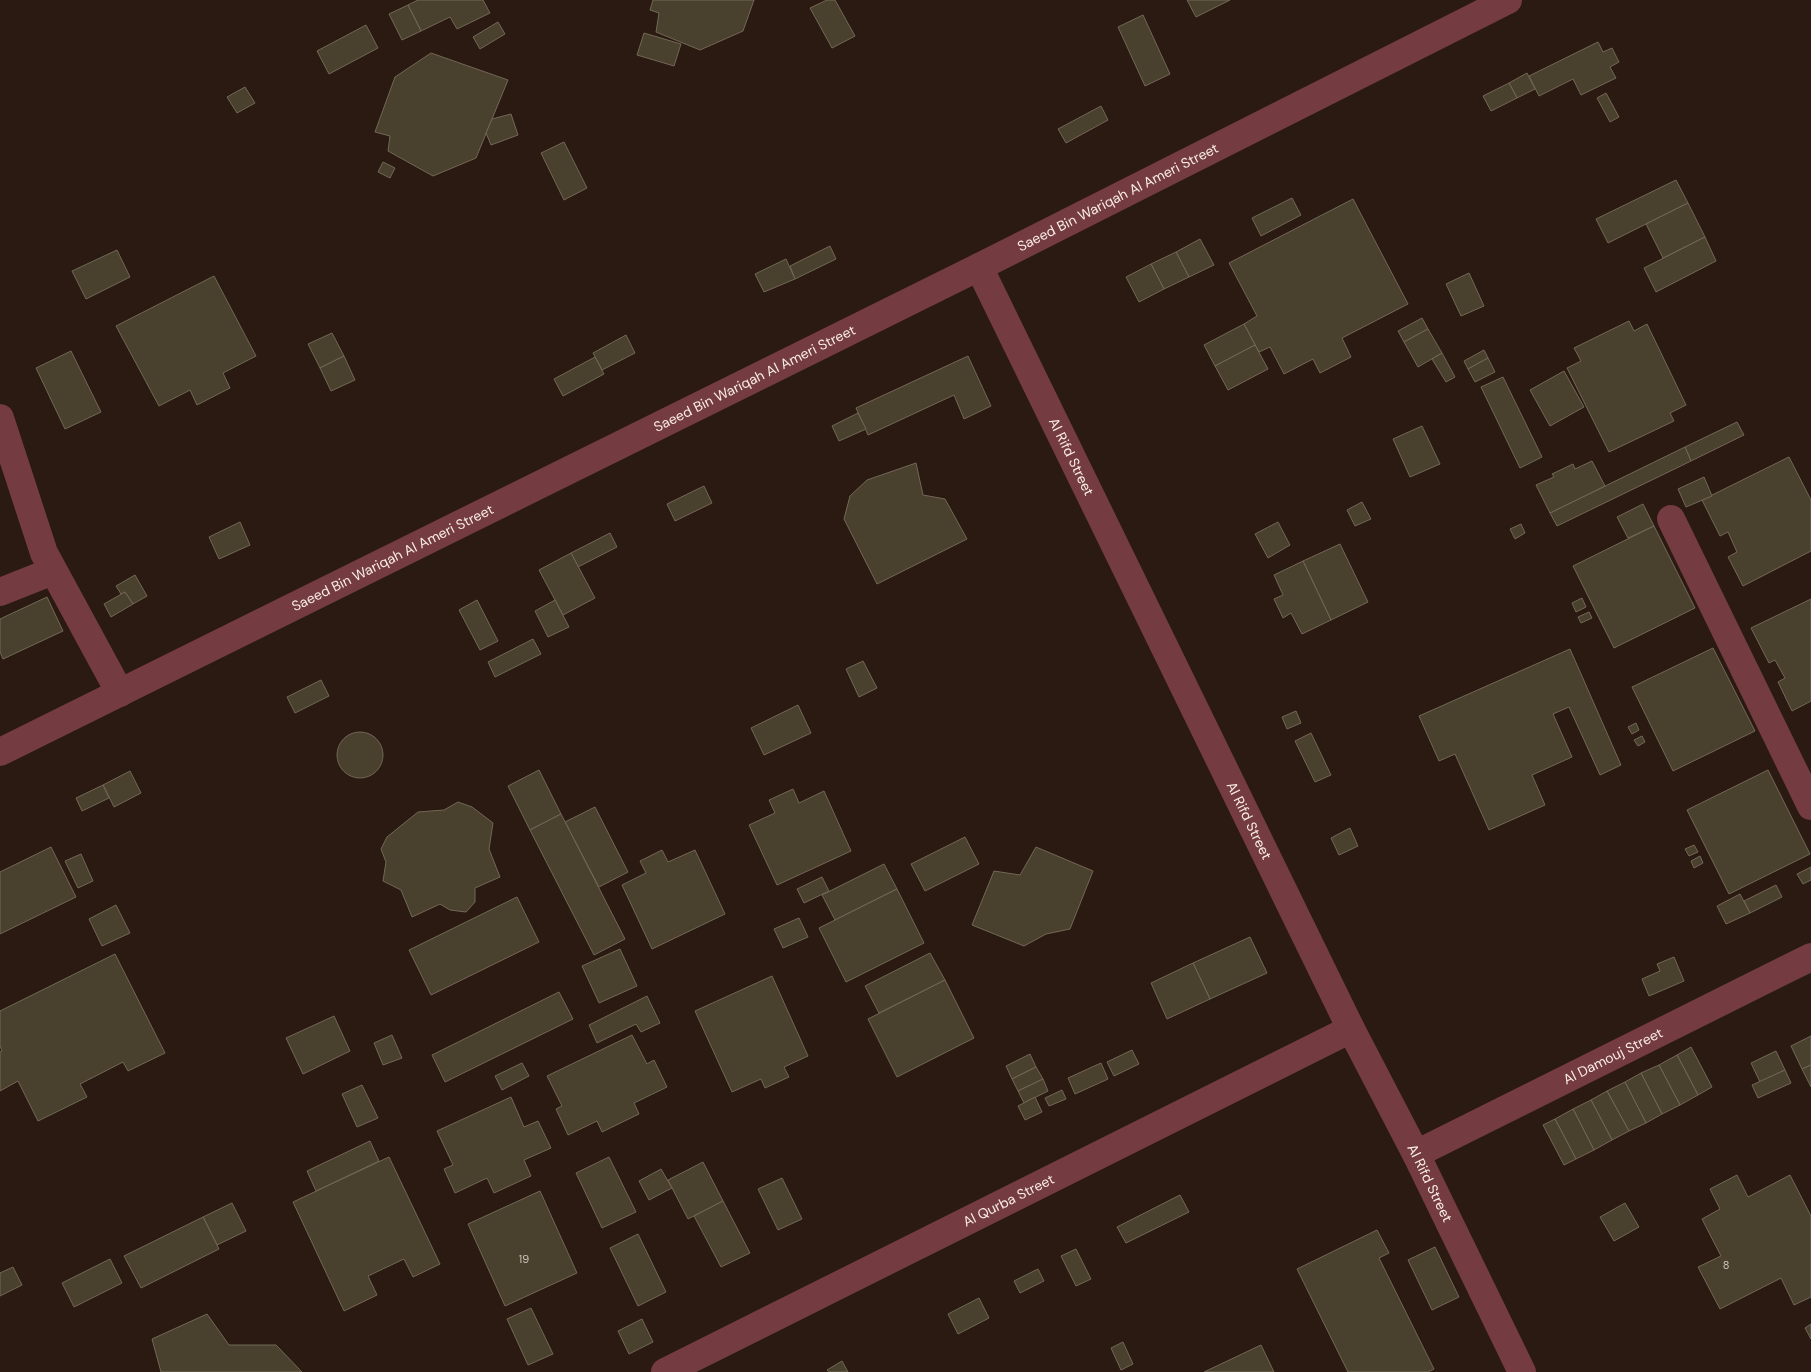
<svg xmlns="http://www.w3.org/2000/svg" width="1811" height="1372" viewBox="0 0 1811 1372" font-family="'DM Sans',sans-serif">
	<rect width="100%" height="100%" fill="#2a1a12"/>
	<g fill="#49402e" stroke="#736856">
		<polygon points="418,0 483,0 490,13 457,29 450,17 421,31 408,5"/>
		<polygon points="653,0 754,0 743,31 700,50 656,32 659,13 650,10"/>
		<polygon points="827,0 835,0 855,36 832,48 810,8"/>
		<polygon points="1187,0 1230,0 1196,17"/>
		<polygon points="408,5 421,31 402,40 389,14"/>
		<polygon points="1143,15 1170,74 1145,86 1118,27"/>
		<polygon points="498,22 505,34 480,49 473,37"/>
		<polygon points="366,25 378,48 329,74 317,51"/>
		<polygon points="644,33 681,44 674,66 637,55"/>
		<polygon points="1598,42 1603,52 1612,48 1619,62 1610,67 1616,78 1581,95 1573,79 1539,96 1529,76"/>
		<polygon points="431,53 508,80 476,158 433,176 388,151 390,136 375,132 395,77"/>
		<polygon points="1527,73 1535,89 1517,98 1509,83"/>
		<polygon points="1509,83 1517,98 1491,111 1483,96"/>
		<polygon points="245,87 255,103 237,113 227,97"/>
		<polygon points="1606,93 1619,117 1610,122 1597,98"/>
		<polygon points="1101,106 1108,120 1066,143 1058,129"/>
		<polygon points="511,114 518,135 491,145 486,133 492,119"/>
		<polygon points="564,142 587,188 564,200 541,153"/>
		<polygon points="383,162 395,168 390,178 378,172"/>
		<polygon points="1676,180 1688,203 1608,243 1596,219"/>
		<polygon points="1292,198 1301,215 1261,236 1252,218"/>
		<polygon points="1353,199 1408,304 1342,338 1351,357 1320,373 1313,359 1284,374 1270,347 1259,352 1244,324 1257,316 1229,263"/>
		<polygon points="1688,203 1705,237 1663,258 1646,224"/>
		<polygon points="1705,237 1716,261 1656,292 1644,268"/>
		<polygon points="1200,239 1214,265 1189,277 1176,252"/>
		<polygon points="830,246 836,259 795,279 790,266"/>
		<polygon points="117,250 130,277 86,299 72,271"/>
		<polygon points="1176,252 1189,277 1164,289 1151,264"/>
		<polygon points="786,259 795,279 764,292 755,274"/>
		<polygon points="1151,264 1164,289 1139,302 1126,277"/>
		<polygon points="1469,273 1484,306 1461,316 1446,284"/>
		<polygon points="214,276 256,356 223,373 230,388 197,405 190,390 159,406 116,326"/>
		<polygon points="1422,318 1428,329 1404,342 1398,331"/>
		<polygon points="1629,321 1634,331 1647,324 1686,405 1670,413 1674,421 1609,452 1567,368 1581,361 1574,348"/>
		<polygon points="1244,324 1255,345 1215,366 1204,345"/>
		<polygon points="1428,329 1442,353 1418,367 1404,342"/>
		<polygon points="332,333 344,356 320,368 308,344"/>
		<polygon points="626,335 635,353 602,370 593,353"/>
		<polygon points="1255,345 1268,369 1228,390 1215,366"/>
		<polygon points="1484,350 1488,358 1468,369 1464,361"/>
		<polygon points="71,351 101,412 65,429 36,368"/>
		<polygon points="1442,353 1455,377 1446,382 1432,359"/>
		<polygon points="344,356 355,380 331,391 320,368"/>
		<polygon points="968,356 991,406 964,419 954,395 868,435 856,408"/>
		<polygon points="595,357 604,374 563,396 554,379"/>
		<polygon points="1488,358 1495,372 1475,382 1468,369"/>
		<polygon points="1564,371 1584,407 1550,426 1530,390"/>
		<polygon points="1503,377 1542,457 1520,468 1481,387"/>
		<polygon points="858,413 866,429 839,441 832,426"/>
		<polygon points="1737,422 1744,435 1691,461 1685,447"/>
		<polygon points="1422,426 1440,464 1410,477 1393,439"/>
		<polygon points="1685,447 1691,461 1557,526 1550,513"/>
		<polygon points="1789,457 1811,500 1811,551 1743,586 1728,557 1737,552 1728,532 1720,536 1702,500"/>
		<polygon points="1592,461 1605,486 1550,513 1536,485 1554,477 1552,474 1573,464 1575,469"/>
		<polygon points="916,463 923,495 945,499 967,539 877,584 844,519 850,496 867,480"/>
		<polygon points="1704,477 1712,496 1686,507 1678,489"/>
		<polygon points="704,486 712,503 675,521 667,504"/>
		<polygon points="1362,502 1371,519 1355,526 1347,510"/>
		<polygon points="1643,504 1654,526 1628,538 1617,517"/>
		<polygon points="240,522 250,545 219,559 209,537"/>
		<polygon points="1278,522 1290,545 1268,558 1255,534"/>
		<polygon points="1521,524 1525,533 1515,539 1510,529"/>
		<polygon points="1654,526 1695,608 1614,648 1573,566"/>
		<polygon points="610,533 617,547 578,567 571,553"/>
		<polygon points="1340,544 1368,602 1331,620 1303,561"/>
		<polygon points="571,553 595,598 563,615 539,570"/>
		<polygon points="1303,561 1331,620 1302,634 1291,613 1283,618 1274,599 1283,595 1274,575"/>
		<polygon points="135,575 147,596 133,604 125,592 121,594 116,586"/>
		<polygon points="125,592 133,604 111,617 104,604"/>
		<polygon points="47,597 63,631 3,659 0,652 0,619"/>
		<polygon points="1582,598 1586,607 1576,612 1572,603"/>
		<polygon points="1811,599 1811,701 1792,711 1778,682 1785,678 1775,660 1769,663 1751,628"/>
		<polygon points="477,600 498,641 480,650 459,610"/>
		<polygon points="555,600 569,627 548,637 535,611"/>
		<polygon points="1589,612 1592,618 1581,623 1578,617"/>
		<polygon points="533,639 541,654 495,677 488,662"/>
		<polygon points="1713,648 1755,731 1673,771 1632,687"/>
		<polygon points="1570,649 1621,765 1600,775 1569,707 1553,714 1572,757 1532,775 1545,805 1489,830 1455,754 1439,761 1419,716"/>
		<polygon points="863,661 877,688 859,697 846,669"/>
		<polygon points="321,680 329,696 295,713 287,697"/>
		<polygon points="798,705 811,733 764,755 751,728"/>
		<polygon points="1296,711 1301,723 1287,729 1282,717"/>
		<polygon points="1636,723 1639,730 1632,734 1628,727"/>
		<circle cx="360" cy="755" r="23"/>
		<polygon points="1311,733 1331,775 1315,782 1295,741"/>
		<polygon points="1642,736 1645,742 1638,746 1634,740"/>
		<polygon points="539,770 561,814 530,830 508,786"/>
		<polygon points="1768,770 1810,854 1729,894 1687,810"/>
		<polygon points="130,771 141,793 114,807 103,785"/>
		<polygon points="103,785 109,798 82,811 76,798"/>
		<polygon points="793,789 799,803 824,791 851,851 777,885 749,825 775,813 769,800"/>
		<polygon points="458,802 472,807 493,823 489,849 500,877 475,888 475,902 466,912 450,910 440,904 412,917 401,890 383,881 386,862 381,849 387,837 418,812 444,810"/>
		<polygon points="595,807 628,872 599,887 565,822"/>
		<polygon points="561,814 625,939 594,955 530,830"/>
		<polygon points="1350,828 1358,846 1339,855 1331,838"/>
		<polygon points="965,837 979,864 925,891 911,864"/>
		<polygon points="1694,845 1698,852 1689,856 1685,849"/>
		<polygon points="51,847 76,897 0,934 0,872"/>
		<polygon points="1036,847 1093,871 1070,929 1046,934 1024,946 972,925 994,871 1020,875"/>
		<polygon points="662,850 668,862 695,850 725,914 652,949 622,885 646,873 640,861"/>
		<polygon points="81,854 93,881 78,888 65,861"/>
		<polygon points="1700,856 1703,863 1694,868 1691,861"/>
		<polygon points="884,864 897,889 835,920 822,895"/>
		<polygon points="1811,867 1811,880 1803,884 1797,874"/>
		<polygon points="822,877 829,891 804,903 797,889"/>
		<polygon points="1776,885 1782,897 1750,913 1744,901"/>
		<polygon points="897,889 924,943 846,982 819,928"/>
		<polygon points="1740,894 1750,913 1726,924 1717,906"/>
		<polygon points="517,897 539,942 431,995 409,950"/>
		<polygon points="116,905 130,933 102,946 89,919"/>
		<polygon points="799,918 808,937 783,948 774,929"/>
		<polygon points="1250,937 1267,973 1210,999 1193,963"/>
		<polygon points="620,949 637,986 599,1003 582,966"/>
		<polygon points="930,953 945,980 879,1013 865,986"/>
		<polygon points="115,954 165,1053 128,1071 123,1062 80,1084 87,1097 38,1121 18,1081 0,1091 0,1052 2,1051 0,1046 0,1011"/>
		<polygon points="1674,957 1684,981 1649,996 1642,979 1660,971 1657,964"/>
		<polygon points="1193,963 1210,999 1167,1019 1151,983"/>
		<polygon points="772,976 808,1056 784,1067 789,1077 765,1088 761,1079 732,1092 695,1011"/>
		<polygon points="945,980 974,1038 897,1077 868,1019"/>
		<polygon points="559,992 573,1019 445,1082 432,1055"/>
		<polygon points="647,996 660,1023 641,1032 636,1024 597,1043 589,1025"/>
		<polygon points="334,1016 350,1051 303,1074 286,1038"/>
		<polygon points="392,1035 402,1058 383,1065 374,1043"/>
		<polygon points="632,1035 647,1064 654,1060 667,1087 634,1103 639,1114 602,1132 597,1121 568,1135 556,1109 562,1106 547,1076"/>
		<polygon points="1811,1036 1811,1065 1802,1069 1791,1046"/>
		<polygon points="1691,1047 1712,1087 1698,1095 1677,1055"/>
		<polygon points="1132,1050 1139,1064 1114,1076 1107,1062"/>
		<polygon points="1776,1051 1785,1070 1760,1082 1751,1063"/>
		<polygon points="1030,1054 1036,1067 1012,1079 1006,1066"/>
		<polygon points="1677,1055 1698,1095 1680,1105 1659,1065"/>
		<polygon points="522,1063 529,1076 502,1090 495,1076"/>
		<polygon points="1101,1063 1108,1079 1075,1094 1068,1078"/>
		<polygon points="1659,1065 1680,1105 1662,1114 1641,1073"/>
		<polygon points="1811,1065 1811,1087 1802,1069"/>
		<polygon points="1036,1067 1043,1079 1018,1091 1012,1079"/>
		<polygon points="1785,1070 1791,1083 1758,1098 1752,1085"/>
		<polygon points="1641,1073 1662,1114 1646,1123 1625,1082"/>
		<polygon points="1043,1079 1048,1091 1024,1103 1018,1091"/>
		<polygon points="1625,1082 1646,1123 1629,1131 1607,1091"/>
		<polygon points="362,1085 378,1118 357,1127 342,1094"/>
		<polygon points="1062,1090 1066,1099 1049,1106 1045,1098"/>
		<polygon points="1607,1091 1629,1131 1612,1140 1591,1100"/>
		<polygon points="511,1097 524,1127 538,1121 551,1148 524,1160 531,1176 494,1193 487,1178 455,1193 444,1169 453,1165 437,1131"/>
		<polygon points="1035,1097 1042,1112 1025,1120 1018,1106"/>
		<polygon points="1591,1100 1612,1140 1594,1150 1573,1109"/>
		<polygon points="1573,1109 1594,1150 1576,1159 1555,1119"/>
		<polygon points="1555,1119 1576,1159 1564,1165 1543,1125"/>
		<polygon points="370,1141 379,1161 316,1191 307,1171"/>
		<polygon points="389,1157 440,1264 413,1277 404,1259 368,1276 377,1295 344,1311 293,1202"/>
		<polygon points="609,1157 636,1212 602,1228 576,1173"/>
		<polygon points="703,1162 723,1201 688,1219 668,1180"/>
		<polygon points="661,1169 672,1188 649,1200 639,1181"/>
		<polygon points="1737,1175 1748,1197 1790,1175 1811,1216 1811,1297 1794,1305 1781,1278 1720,1309 1698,1267 1721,1256 1702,1219 1720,1209 1710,1189"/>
		<polygon points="782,1178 802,1219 778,1230 758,1189"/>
		<polygon points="540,1191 577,1273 505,1306 468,1224"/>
		<polygon points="1180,1195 1189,1212 1126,1243 1117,1227"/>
		<polygon points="723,1201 750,1253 721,1267 694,1216"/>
		<polygon points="232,1203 246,1231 217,1245 203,1217"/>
		<polygon points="1625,1203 1639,1227 1614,1241 1600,1217"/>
		<polygon points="203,1217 219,1249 141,1288 124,1256"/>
		<polygon points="1377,1230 1389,1253 1379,1258 1434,1369 1428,1372 1348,1372 1297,1269"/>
		<polygon points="638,1234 666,1292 638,1306 610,1248"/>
		<polygon points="1435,1247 1459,1297 1432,1310 1408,1260"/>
		<polygon points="1076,1249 1091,1279 1076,1286 1061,1256"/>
		<polygon points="110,1259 122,1283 74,1307 62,1283"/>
		<polygon points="13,1267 22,1285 0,1296 0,1273"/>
		<polygon points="1038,1269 1044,1281 1020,1293 1014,1281"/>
		<polygon points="979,1298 989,1318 958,1334 948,1314"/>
		<polygon points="531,1308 553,1354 528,1365 507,1319"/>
		<polygon points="207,1314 229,1345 276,1345 302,1372 161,1372 152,1339"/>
		<polygon points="642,1319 653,1342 629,1354 618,1331"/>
		<polygon points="1811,1324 1811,1339 1805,1328"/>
		<polygon points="1123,1342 1133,1364 1121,1370 1111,1348"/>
		<polygon points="1261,1345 1274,1372 1204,1372"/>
		<polygon points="842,1361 848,1372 829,1372 827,1370"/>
	</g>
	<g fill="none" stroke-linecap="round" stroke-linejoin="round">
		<g stroke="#743b41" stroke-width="28">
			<path id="s1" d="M 979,267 L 1351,1029 L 1416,1154 L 1522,1372"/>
			<polyline points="0,418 44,553 120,693"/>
			<polyline points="1671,519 1811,806"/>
			<polyline points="0,592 53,571"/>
			<path id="s2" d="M 0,752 L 979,267 L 1508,0"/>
			<path id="s3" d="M 1416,1154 L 1811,957"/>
			<path id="s4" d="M 665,1372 L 1351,1029"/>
		</g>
	</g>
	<g text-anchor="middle" stroke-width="4.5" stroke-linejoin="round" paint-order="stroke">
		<g font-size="11" fill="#cdc2b9">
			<text x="524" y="1263">19</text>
			<text x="1726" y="1269">8</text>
		</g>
		<g font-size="14" fill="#f9ede7" stroke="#2a1a12">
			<text dy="5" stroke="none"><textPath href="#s2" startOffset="1248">Saeed Bin Wariqah Al Ameri Street</textPath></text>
			<text dy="5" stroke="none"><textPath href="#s2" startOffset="842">Saeed Bin Wariqah Al Ameri Street</textPath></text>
			<text dy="5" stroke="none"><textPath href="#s1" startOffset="211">Al Rifd Street</textPath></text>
			<text dy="5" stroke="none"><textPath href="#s2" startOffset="438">Saeed Bin Wariqah Al Ameri Street</textPath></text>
			<text dy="5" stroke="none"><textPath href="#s1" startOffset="616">Al Rifd Street</textPath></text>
			<text dy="5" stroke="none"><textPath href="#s3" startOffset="220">Al Damouj Street</textPath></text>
			<text dy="5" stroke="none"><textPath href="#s1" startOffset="1021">Al Rifd Street</textPath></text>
			<text dy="5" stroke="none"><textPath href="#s4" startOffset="384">Al Qurba Street</textPath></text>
		</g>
	</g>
</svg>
